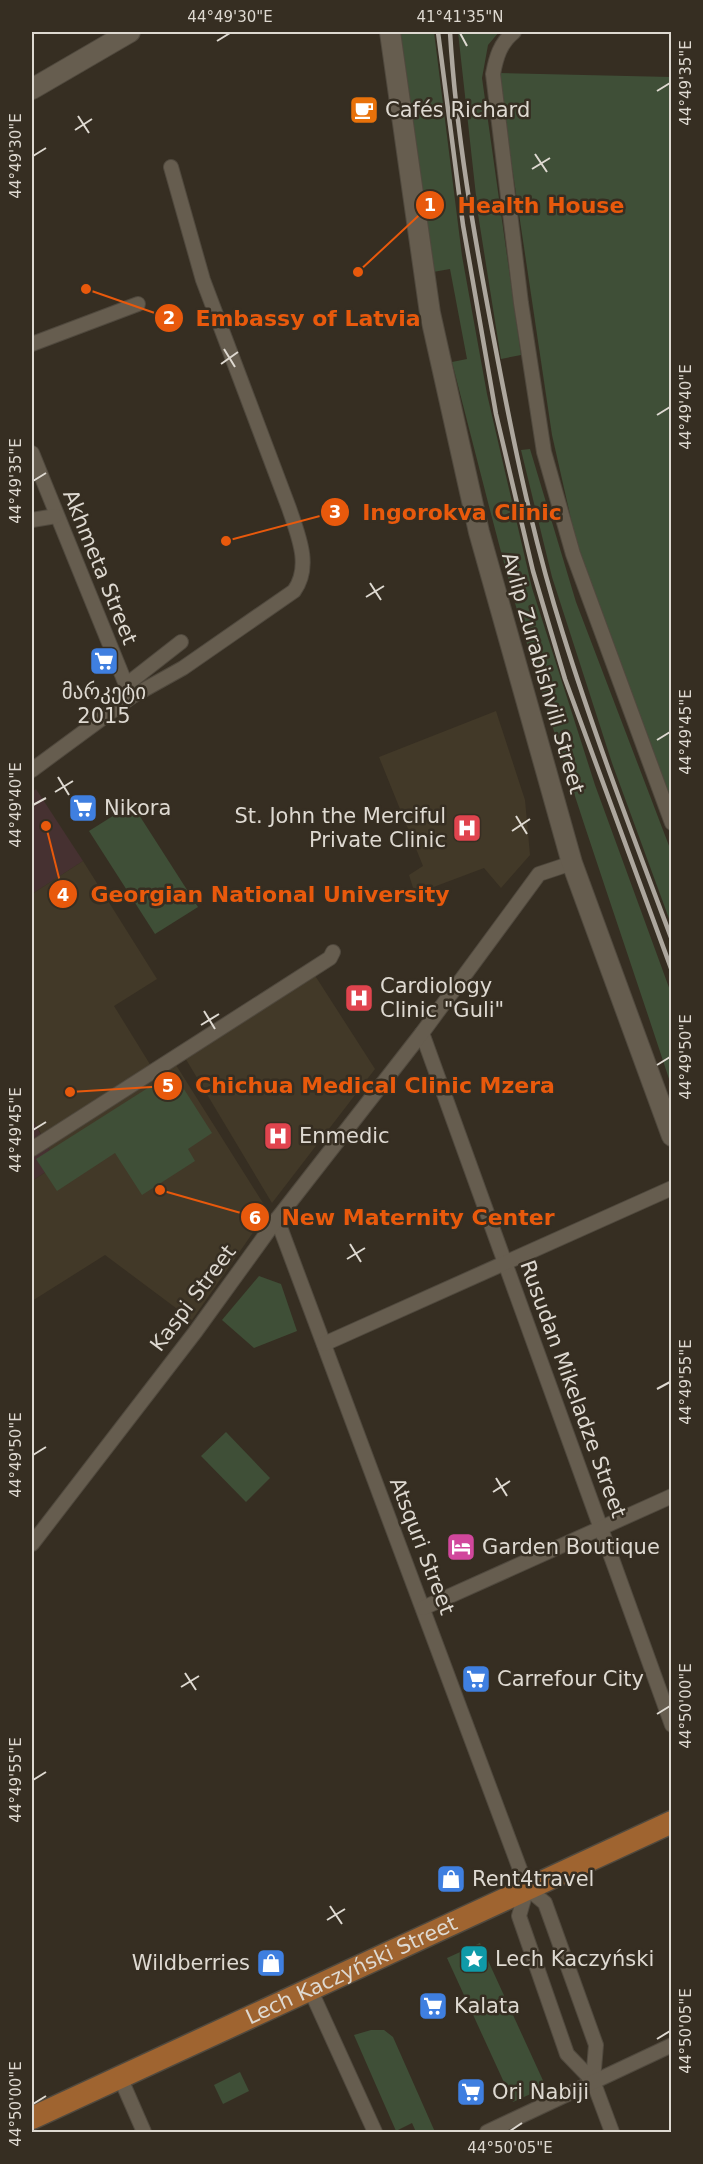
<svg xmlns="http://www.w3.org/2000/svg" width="703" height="2164" viewBox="0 0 703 2164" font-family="'DejaVu Sans','Noto Sans Georgian',sans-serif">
	<rect width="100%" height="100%" fill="#362e22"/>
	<g fill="#463131">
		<polygon points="36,789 83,861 32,894 32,792"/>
		<polygon points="32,1119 58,1164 32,1181"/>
	</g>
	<g fill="#423928">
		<polygon points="496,711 525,800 530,855 501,888 484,868 415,894 409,875 423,866 379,757"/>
		<polygon points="83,861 157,979 114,1006 151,1066 42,1135 32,1119 32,894"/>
		<polygon points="314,974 375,1069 272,1203 184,1056"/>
		<polygon points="176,1065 268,1211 192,1320 105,1255 32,1301 32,1181 58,1164 46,1144"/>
	</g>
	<g fill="#3f4f37">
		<path d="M 397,32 L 434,32 L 462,256 L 487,394 L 532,588 L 595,785 L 671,993 L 671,1085 C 620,929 565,774 519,617 C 495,533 474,447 452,362 L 467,359 L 450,269 L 433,272 Z"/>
		<polygon points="458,32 499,32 488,45 482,78 521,355 501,359 478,214"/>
		<polygon points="498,73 671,77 671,809 576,541 552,435"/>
		<polygon points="530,449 576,602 671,851 671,924 612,763 552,577 521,450"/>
		<polygon points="132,804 198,907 155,934 89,831"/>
		<polygon points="173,1072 212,1133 188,1149 195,1161 142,1195 115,1153 57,1191 36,1159"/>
		<polygon points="259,1276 281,1284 297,1331 254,1348 222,1320"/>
		<polygon points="226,1432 270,1478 246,1502 201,1456"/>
		<polygon points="480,1943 546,2087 513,2102 447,1958"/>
		<polygon points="371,2030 384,2030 393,2037 435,2132 416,2132 412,2123 396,2131 354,2035"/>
		<polygon points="240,2072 249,2091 223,2104 214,2085"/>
	</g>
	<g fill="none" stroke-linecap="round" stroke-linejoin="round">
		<g stroke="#50493e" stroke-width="16">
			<g id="street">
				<path d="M 514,32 C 500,43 496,58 493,74 L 521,303 L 544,452 L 573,554 L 672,823"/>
				<polyline points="32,344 138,304"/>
				<polyline points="32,453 131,697"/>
				<polyline points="32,520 56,516"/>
				<polyline points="126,685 181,642"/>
				<path d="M 32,770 L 131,697 L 183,668 L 294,591 C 312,566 298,535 289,508 L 203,280 L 171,167"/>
				<polyline points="422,1033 672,1725"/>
				<polyline points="32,1149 330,958 333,952"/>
				<polyline points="277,1219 527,1888 545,1903 596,2045 593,2081"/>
				<polyline points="324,1344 672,1188"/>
				<polyline points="32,1544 196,1331 277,1219 422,1033 539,874 572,863"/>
				<polyline points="423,1608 672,1496"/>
				<polyline points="527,1888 519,1916 567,2054 593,2081 612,2132"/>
				<polyline points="310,1989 375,2132"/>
				<polyline points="120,2077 144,2132"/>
				<polyline points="487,2132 672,2045"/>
			</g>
		</g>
		<g stroke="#50493e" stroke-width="22">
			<g id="secondary">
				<polyline points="390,32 430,313 479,532 572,863 672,1136"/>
				<polyline points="32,89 130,32"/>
			</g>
		</g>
		<g stroke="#50493e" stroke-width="25">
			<g id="primary">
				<path id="s1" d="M 32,2118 L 672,1822"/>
			</g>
		</g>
		<use href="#street" stroke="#665d4f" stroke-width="14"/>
		<use href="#secondary" stroke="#665d4f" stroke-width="20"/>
		<use href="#primary" stroke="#9f6430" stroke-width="22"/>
		<g stroke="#ada79e" stroke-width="4.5">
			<polyline points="438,32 463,225 496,414 533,571 565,679 672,971"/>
			<path d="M 450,32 C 456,133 474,235 493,335 C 512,435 532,536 563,634 C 595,737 634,839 672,940"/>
		</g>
	</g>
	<path fill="none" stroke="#ded9d1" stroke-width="2" d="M 460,33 L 467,46M 217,41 L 230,33M 657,91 L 670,83M 78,116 L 89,133M 75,130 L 92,119M 535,154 L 547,172M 33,156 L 46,148M 532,169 L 550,158M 224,349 L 235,367M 221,364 L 238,352M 657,415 L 670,407M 33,481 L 46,473M 370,583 L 381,600M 366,597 L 384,586M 657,740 L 670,732M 58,777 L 69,795M 55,792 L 73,781M 33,805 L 46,798M 516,816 L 527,834M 512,831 L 530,819M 204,1011 L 215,1029M 201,1025 L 219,1014M 657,1065 L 670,1057M 33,1130 L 46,1122M 350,1244 L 361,1262M 347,1259 L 365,1248M 657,1389 L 670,1382M 33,1455 L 46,1447M 496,1478 L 507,1496M 493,1492 L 510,1481M 185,1673 L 196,1690M 181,1687 L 199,1676M 657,1714 L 670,1706M 33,1780 L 46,1772M 330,1906 L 342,1924M 327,1920 L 345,1909M 657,2039 L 670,2031M 33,2104 L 46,2096M 510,2131 L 522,2123"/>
	<defs>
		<g id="cafe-square" transform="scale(1.5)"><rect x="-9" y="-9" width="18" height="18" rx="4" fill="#e8710a" stroke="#362e22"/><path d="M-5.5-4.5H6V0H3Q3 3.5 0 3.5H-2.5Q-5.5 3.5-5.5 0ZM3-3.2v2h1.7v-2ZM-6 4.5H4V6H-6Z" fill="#fff"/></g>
		<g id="supermarket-square" transform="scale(1.5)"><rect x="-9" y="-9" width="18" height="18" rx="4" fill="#3f7fe0" stroke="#362e22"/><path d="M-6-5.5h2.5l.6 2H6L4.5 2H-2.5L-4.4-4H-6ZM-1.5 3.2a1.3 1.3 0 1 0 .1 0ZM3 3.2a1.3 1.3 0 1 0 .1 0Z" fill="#fff"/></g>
		<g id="hospital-square" transform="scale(1.5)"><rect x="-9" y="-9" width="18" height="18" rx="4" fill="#e0444e" stroke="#362e22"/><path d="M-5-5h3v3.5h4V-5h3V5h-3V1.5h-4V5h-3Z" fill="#fff"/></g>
		<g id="hotel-square" transform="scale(1.5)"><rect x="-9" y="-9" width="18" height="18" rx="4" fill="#d1479c" stroke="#362e22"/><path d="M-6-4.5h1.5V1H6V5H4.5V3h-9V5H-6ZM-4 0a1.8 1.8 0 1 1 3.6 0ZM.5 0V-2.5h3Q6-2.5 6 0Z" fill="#fff"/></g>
		<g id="shop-square" transform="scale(1.5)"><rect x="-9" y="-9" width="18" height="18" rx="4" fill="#3f7fe0" stroke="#362e22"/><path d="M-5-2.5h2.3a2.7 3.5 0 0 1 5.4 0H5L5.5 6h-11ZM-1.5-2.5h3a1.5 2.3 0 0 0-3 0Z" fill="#fff"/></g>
		<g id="sight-square" transform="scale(1.5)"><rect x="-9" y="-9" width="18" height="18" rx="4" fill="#0f9aa8" stroke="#362e22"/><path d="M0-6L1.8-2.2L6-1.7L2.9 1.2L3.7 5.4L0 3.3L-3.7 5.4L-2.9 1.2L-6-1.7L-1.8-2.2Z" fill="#fff"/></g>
	</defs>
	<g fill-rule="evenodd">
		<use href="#cafe-square" x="364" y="110"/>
		<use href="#supermarket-square" x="104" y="661"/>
		<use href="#supermarket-square" x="83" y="808"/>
		<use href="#hospital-square" x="467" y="828"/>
		<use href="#hospital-square" x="359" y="998"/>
		<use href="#hospital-square" x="278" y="1136"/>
		<use href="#hotel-square" x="461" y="1547"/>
		<use href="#supermarket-square" x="476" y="1679"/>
		<use href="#shop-square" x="451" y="1879"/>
		<use href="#sight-square" x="474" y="1959"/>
		<use href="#shop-square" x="271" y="1963"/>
		<use href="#supermarket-square" x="433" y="2006"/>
		<use href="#supermarket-square" x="471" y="2092"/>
	</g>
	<g text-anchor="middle" stroke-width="5" stroke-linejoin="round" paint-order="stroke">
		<g font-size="21" fill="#ded9d1" stroke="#362e22" text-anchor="start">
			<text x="385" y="117">Cafés Richard</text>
			<text x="104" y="699" text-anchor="middle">მარკეტი<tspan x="104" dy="24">2015</tspan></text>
			<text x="104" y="815">Nikora</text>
			<text x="446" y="823" text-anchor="end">St. John the Merciful<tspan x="446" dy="24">Private Clinic</tspan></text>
			<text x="380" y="993">Cardiology<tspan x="380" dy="24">Clinic "Guli"</tspan></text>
			<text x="299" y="1143">Enmedic</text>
			<text x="482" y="1554">Garden Boutique</text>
			<text x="497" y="1686">Carrefour City</text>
			<text x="472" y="1886">Rent4travel</text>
			<text x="495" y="1966">Lech Kaczyński</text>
			<text x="250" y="1970" text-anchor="end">Wildberries</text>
			<text x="454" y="2013">Kalata</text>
			<text x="492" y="2099">Ori Nabiji</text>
		</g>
		<g font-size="21" fill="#ded9d1" stroke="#362e22">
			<text transform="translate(100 567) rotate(68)" y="7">Akhmeta Street</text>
			<text transform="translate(543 673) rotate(74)" y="7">Avlip Zurabishvili Street</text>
			<text transform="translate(193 1298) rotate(-53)" y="7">Kaspi Street</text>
			<text transform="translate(573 1389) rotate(70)" y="7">Rusudan Mikeladze Street</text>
			<text transform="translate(422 1546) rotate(69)" y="7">Atsquri Street</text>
			<text dy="7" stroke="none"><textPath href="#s1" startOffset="352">Lech Kaczyński Street</textPath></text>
		</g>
	</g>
	<path fill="none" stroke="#e8590c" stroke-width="2" d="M358 272L430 205M86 289L169 318M226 541L335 512M46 826L63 894M70 1092L168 1086M160 1190L255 1217"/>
	<g fill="#e8590c" stroke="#362e22" stroke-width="2">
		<circle cx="358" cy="272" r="6"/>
		<circle cx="86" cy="289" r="6"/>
		<circle cx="226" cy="541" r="6"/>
		<circle cx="46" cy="826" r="6"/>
		<circle cx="70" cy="1092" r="6"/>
		<circle cx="160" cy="1190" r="6"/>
		<circle cx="430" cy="205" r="15"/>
		<circle cx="169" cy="318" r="15"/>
		<circle cx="335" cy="512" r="15"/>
		<circle cx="63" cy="894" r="15"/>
		<circle cx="168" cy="1086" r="15"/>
		<circle cx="255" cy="1217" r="15"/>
	</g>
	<g font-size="18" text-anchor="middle" font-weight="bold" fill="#fff">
		<text x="430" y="211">1</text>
		<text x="169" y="324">2</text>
		<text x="335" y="518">3</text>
		<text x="63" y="901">4</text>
		<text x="168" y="1092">5</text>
		<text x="255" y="1224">6</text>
	</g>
	<g font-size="22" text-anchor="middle" font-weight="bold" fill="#e8590c" stroke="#362e22" stroke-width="5" stroke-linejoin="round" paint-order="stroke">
		<text x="541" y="213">Health House</text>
		<text x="308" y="326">Embassy of Latvia</text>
		<text x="462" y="520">Ingorokva Clinic</text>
		<text x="270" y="902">Georgian National University</text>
		<text x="375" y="1093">Chichua Medical Clinic Mzera</text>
		<text x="418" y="1225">New Maternity Center</text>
	</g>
	<rect width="703" height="2164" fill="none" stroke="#362e22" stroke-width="66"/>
	<rect x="33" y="33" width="637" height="2098" fill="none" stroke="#ded9d1" stroke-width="2"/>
	<g font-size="15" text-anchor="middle" fill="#ded9d1">
		<text x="230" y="22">44°49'30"E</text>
		<text x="460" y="22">41°41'35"N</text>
		<text transform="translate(686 83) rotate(-90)" y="5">44°49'35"E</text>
		<text transform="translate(16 156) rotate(-90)" y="5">44°49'30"E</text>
		<text transform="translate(686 407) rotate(-90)" y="5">44°49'40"E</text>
		<text transform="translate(16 481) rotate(-90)" y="5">44°49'35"E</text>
		<text transform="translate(686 732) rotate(-90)" y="5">44°49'45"E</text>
		<text transform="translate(16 805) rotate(-90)" y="5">44°49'40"E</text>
		<text transform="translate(686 1057) rotate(-90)" y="5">44°49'50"E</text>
		<text transform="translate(16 1130) rotate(-90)" y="5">44°49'45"E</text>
		<text transform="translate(686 1382) rotate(-90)" y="5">44°49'55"E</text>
		<text transform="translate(16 1455) rotate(-90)" y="5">44°49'50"E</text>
		<text transform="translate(686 1706) rotate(-90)" y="5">44°50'00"E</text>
		<text transform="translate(16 1780) rotate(-90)" y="5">44°49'55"E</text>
		<text transform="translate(686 2031) rotate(-90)" y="5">44°50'05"E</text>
		<text transform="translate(16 2104) rotate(-90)" y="5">44°50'00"E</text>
		<text x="510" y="2153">44°50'05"E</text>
	</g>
</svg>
